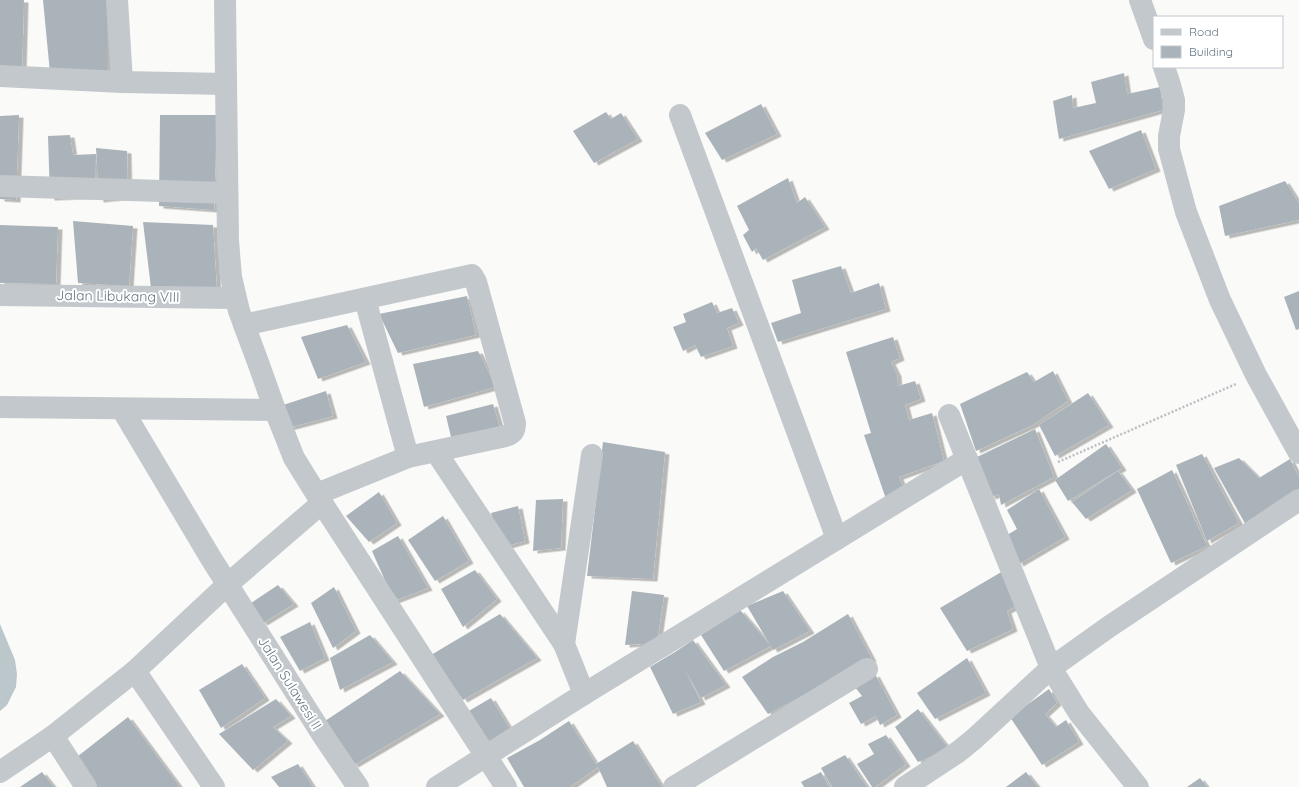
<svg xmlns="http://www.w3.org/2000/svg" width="1299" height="787" viewBox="0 0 1299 787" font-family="Quicksand,sans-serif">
	<defs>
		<filter id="shadow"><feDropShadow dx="4.5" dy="2.5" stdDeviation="0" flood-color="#0004"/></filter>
	</defs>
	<rect width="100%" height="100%" fill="#fafaf8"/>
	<polygon fill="#bbc7cb" points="0,624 15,660 17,674 16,687 7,705 0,711"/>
	<g fill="#aab3b9" filter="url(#shadow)">
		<polygon points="0,0 24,0 22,71 0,70"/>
		<polygon points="43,0 107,0 107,71 50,73"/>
		<polygon points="1124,73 1127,94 1160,87 1163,110 1059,139 1053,101 1072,95 1073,108 1096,103 1091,82"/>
		<polygon points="761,104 777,134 722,160 705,133"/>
		<polygon points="606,112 611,119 621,113 638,139 594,163 573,131"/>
		<polygon points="19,115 16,200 0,199 0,116"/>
		<polygon points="160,115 217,115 214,210 159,206"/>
		<polygon points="1141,130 1156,169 1109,189 1089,151"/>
		<polygon points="70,135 73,155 96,154 95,196 50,198 48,136"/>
		<polygon points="96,148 127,151 128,197 99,200"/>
		<polygon points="788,178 797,203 805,197 825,227 763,260 756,248 752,252 743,235 749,230 737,206"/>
		<polygon points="1285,181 1299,203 1299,220 1225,236 1219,206"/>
		<polygon points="73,221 133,226 129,286 78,283"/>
		<polygon points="143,222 213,225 217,292 151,288"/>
		<polygon points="0,225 58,227 56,284 0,283"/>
		<polygon points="841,266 851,293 879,283 886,309 778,342 771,323 801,313 792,280"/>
		<polygon points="1299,291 1299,329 1296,330 1284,297"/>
		<polygon points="467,296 476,335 398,353 379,314"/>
		<polygon points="712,302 717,313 732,308 739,323 727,328 733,346 701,357 695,345 683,351 673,327 686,322 683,314"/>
		<polygon points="347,325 366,362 318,379 301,337"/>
		<polygon points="893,337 900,358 891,362 897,374 898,386 915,381 921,399 905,405 909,420 932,413 944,461 899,477 905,492 886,499 864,435 871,433 846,352"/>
		<polygon points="478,351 496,387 424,407 413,364"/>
		<polygon points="1053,371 1068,401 1033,425 976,451 960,404 1027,372 1034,382"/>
		<polygon points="326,391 333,416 288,428 277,407"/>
		<polygon points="1088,393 1109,425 1055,456 1039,425"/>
		<polygon points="493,404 500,428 452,441 446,416"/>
		<polygon points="1035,429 1054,477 1001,505 999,494 991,497 975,458"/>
		<polygon points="603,442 665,452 653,579 587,576"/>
		<polygon points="1106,444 1122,468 1068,501 1055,480"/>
		<polygon points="1202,454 1239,523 1207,541 1176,465"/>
		<polygon points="1239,458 1259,478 1290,459 1299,477 1299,496 1247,527 1214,468"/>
		<polygon points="1172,470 1207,546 1171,563 1137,489"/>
		<polygon points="1118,471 1132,490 1086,519 1072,502"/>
		<polygon points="1039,489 1065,537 1019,564 1004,537 1017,529 1007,510"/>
		<polygon points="379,492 397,523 369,542 346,516"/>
		<polygon points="563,499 561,548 533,551 536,500"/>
		<polygon points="518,506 525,541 500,548 491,513"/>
		<polygon points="443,516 469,561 435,581 408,540"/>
		<polygon points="398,536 428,588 394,601 372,551"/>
		<polygon points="475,570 497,599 463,627 441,589"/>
		<polygon points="1003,571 1020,604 1007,611 1013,629 967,651 940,608"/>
		<polygon points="278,585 294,604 263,623 248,605"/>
		<polygon points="334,587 356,631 333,648 311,603"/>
		<polygon points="632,591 664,595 657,643 625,645"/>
		<polygon points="783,591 810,631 773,650 747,606"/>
		<polygon points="740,610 771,646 724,671 701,635"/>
		<polygon points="500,614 537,658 463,700 431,655"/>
		<polygon points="848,614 872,659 768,714 742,677 773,657 803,642"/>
		<polygon points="310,622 325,658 300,671 280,637"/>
		<polygon points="370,635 393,662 340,690 330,658"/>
		<polygon points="693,640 726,685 701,698 685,670 701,702 673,714 650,667 675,652"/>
		<polygon points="967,658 986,693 935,719 917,693"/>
		<polygon points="242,664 265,698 221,728 199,690"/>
		<polygon points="400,671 440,714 354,765 322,723"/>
		<polygon points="875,674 897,715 880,725 876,716 861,724 849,703 862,696 855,687"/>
		<polygon points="1049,689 1057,703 1045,714 1056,727 1066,720 1079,742 1042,765 1010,717"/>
		<polygon points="491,698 512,732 488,747 467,712"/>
		<polygon points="276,699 291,716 273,727 288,741 253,770 219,734"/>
		<polygon points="918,709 949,749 918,762 895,727"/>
		<polygon points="128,717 180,787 93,787 73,760"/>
		<polygon points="569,721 596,764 633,741 662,787 607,787 598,767 570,787 524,787 507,758 540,740"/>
		<polygon points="886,735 906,764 875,787 872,787 857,764 874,754 868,744"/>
		<polygon points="845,755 867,787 832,787 821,768"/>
		<polygon points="298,764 313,787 279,787 271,777"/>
		<polygon points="42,772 54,787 20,787"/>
		<polygon points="821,772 829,787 804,787 801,782"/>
		<polygon points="1026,772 1038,787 1006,787"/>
		<polygon points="1200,778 1207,787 1187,787"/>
	</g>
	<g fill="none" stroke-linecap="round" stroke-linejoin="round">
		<polyline stroke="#bbbfc2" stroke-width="2.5" stroke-dasharray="2 2" stroke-linecap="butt" points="1058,462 1236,384"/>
		<g stroke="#c3c8cc" stroke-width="22">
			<polyline points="117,0 122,82"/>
			<polyline points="225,0 228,241 231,277 239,311 259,365 275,410 294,458 322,503 506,787"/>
			<polyline points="1140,0 1154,39"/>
			<polyline points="1164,67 1170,85 1174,100 1174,110 1169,136 1169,149 1186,212 1220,300 1256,375 1299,453"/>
			<polyline points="0,76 122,82 226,84"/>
			<polyline points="680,115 837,539"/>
			<polyline points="0,186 227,193"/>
			<polyline points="0,295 235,298"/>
			<path d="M 244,325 L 472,275 L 476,282 L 515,423 C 515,431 513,433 506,436 L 408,457 L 365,299"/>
			<polyline points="0,407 275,410"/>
			<polyline points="122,409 212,560 324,737 358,787"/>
			<polyline points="436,452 564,644 584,694"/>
			<polyline points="317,494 408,457"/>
			<polyline points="564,644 592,455"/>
			<polyline points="135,671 214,787"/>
			<polyline points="53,736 86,787"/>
			<polyline points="0,772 53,736 135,671 228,584 322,503"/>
			<polyline points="437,787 584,694 967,459"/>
			<polyline points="674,787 867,669"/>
			<polyline points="905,787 958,752 974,739 1051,668 949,415"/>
			<polyline points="1138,787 1079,713 1051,668 1110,626 1299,500"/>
		</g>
	</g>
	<g text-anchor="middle" stroke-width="4" stroke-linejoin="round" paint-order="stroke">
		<g font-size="14" fill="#657683" stroke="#fff">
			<text transform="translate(118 296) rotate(1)" y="5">Jalan Libukang VIII</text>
			<text transform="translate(290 683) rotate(58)" y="5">Jalan Sulawesi II</text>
		</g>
	</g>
	<rect x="1153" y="16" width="130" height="52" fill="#ffffff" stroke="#c1c8cd"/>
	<rect x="1161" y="29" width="20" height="6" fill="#c3c8cc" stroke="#c1c8cd"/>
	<text x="1189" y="36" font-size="12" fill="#657683">Road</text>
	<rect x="1161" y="46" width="20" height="12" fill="#aab3b9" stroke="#c1c8cd"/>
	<text x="1189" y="56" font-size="12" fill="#657683">Building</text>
</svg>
